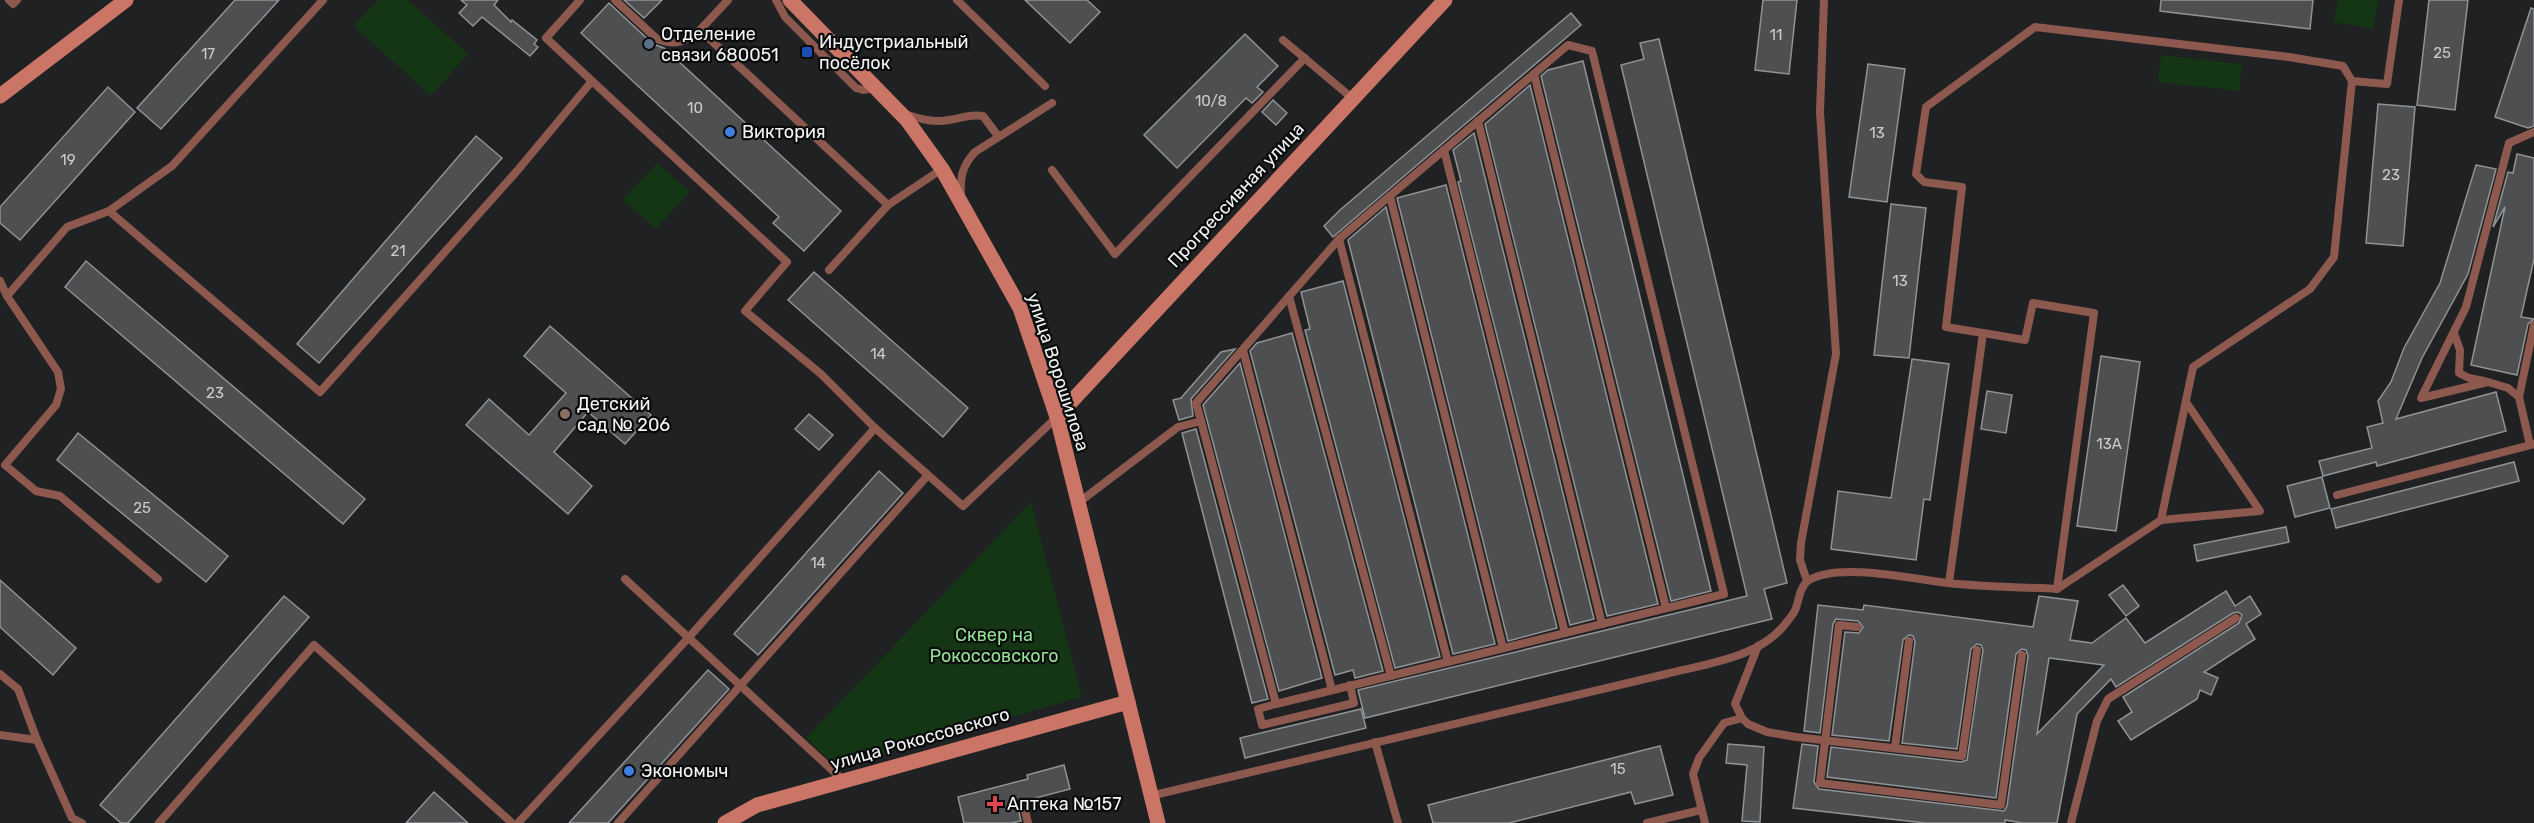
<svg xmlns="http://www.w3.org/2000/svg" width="2534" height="823" viewBox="0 0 2534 823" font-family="Rubik,sans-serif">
	<rect width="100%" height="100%" fill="#1f2123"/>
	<g fill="#143615">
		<polygon points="378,0 408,0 468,54 431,96 354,26"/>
		<polygon points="2338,0 2378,0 2373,29 2334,22"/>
		<polygon points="2161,55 2242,64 2239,91 2158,82"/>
		<polygon points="657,163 690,191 656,229 623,200"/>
		<polygon points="1031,502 1082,697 837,767 806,738"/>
	</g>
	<g fill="#4d4f51" stroke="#909395" stroke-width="1.5" fill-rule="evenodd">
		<polygon points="235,0 279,0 161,129 137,108"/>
		<polygon points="461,0 498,0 494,5 511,22 512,20 537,40 534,44 538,47 530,56 482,17 473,26 459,13 467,5"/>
		<polygon points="624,0 662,0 644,18"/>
		<polygon points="1025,0 1087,0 1100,12 1070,43"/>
		<polygon points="1763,0 1797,0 1789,74 1755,70"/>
		<polygon points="2161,0 2313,0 2310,29 2160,11"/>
		<polygon points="2429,0 2468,0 2455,110 2417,105"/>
		<polygon points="609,3 653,44 664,48 841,211 804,251 773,223 779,217 581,33"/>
		<polygon points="2531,8 2534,9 2534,126 2528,128 2495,117"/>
		<polygon points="1571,13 1581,25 1333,237 1324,226 1340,210"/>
		<polygon points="1245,34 1278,66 1257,87 1263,92 1252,103 1246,98 1177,168 1144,135"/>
		<polygon points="1659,39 1787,583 1764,589 1772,619 1365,718 1358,690 1747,596 1621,65 1644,59 1640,43"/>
		<polygon points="1583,61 1711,591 1671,601 1541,76 1548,70"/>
		<polygon points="1868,64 1905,69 1887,202 1849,197"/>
		<polygon points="1530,85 1658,604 1607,616 1485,124"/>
		<polygon points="108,87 135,112 20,240 0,223 0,207"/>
		<polygon points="1273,100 1287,113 1276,125 1262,112"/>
		<polygon points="2378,104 2415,107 2403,246 2366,243"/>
		<polygon points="1474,133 1594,619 1570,625 1458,182 1461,181 1453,150"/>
		<polygon points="476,136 502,158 319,363 297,344"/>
		<polygon points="2517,154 2534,158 2534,259 2521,317 2534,319 2528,324 2517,375 2471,365 2505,207 2493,227 2508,172 2513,173"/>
		<polygon points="2476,165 2496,169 2468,274 2422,358 2396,419 2496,392 2506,431 2377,466 2376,462 2323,476 2319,461 2372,448 2367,427 2383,423 2378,401 2391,382 2404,348 2440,283"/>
		<polygon points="1446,185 1557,628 1508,641 1397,198"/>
		<polygon points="1891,204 1926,208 1909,358 1874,355"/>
		<polygon points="1386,207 1495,644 1453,654 1348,240"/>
		<polygon points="86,261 365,499 343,524 65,287"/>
		<polygon points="814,272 968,408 943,437 788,300"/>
		<polygon points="1343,281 1440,657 1395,668 1305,330 1310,329 1301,292"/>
		<polygon points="550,326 651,415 625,444 588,412 554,452 592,486 568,514 466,425 489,399 529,435 566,393 524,356"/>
		<polygon points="1292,333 1383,671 1355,678 1353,670 1335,675 1250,351 1257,343"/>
		<polygon points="1235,349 1191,399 1193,416 1179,420 1173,400 1181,398 1221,352"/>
		<polygon points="2101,356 2140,362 2116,531 2077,526"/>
		<polygon points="1912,359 1949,364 1930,500 1924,499 1916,560 1831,549 1838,491 1891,498"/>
		<polygon points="1240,363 1322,678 1279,691 1203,405"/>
		<polygon points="1987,391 2012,395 2006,433 1981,429"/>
		<polygon points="809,414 833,435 819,450 795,429"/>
		<polygon points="1196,429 1268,699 1252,703 1183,437 1182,433"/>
		<polygon points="78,433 228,556 206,582 57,460"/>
		<polygon points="2514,462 2519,481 2336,528 2331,509"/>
		<polygon points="879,471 903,493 758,655 734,634"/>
		<polygon points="2322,477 2330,508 2295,517 2287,486"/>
		<polygon points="2286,527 2289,542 2197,561 2194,545"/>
		<polygon points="0,580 76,648 53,675 0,627"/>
		<polygon points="2123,585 2139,606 2126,616 2109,595"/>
		<path d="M 2226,591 L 2235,606 L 2250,596 L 2261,614 L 2246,624 L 2255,639 L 2204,672 L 2218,678 L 2211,695 L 2200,690 L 2197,699 L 2131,740 L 2118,721 L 2132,712 L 2123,697 L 2239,623 L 2242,615 L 2238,612 L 2233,613 L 2116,687 L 2111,679 L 2077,714 L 2057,823 L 2023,823 L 2005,820 L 2005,823 L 1925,823 L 1793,808 L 1802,744 L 1818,746 L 1814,782 L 1819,789 L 2004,811 L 2007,806 L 2028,656 L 2026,650 L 2022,649 L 2016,654 L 1996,798 L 1827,777 L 1831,747 L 1961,762 L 1967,760 L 1983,650 L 1981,645 L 1977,644 L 1971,649 L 1957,749 L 1902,743 L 1915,642 L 1913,636 L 1909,635 L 1903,640 L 1889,741 L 1832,735 L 1845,632 L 1859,633 L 1863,627 L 1858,621 L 1836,619 L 1833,624 L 1820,733 L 1804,731 L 1818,605 L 1863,610 L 1864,605 L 2033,627 L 2039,596 L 2078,601 L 2070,640 L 2092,643 L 2126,618 L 2145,643 ZM 2049,658 L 2104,665 L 2037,734 Z"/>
		<polygon points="284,596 309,617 128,823 121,823 100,805"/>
		<polygon points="708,670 729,689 608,823 569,823"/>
		<polygon points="1361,709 1366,728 1245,758 1240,738"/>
		<polygon points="1728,744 1764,747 1760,822 1742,821 1747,765 1726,763"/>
		<polygon points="1660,746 1673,795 1635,804 1631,792 1509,823 1433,823 1428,805"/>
		<polygon points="1064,765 1070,789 1020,802 1018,808 1021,821 1011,823 964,823 958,797 1028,779 1027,775"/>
		<polygon points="434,792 468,823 406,823"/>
	</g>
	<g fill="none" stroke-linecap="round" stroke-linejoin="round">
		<g stroke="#8d584e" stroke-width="8">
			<polyline points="9,0 13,4 17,0"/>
			<path d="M 615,0 L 657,39 C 675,46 686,42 700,30"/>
			<polyline points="728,0 700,30 888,205 942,169"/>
			<polyline points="776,0 785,17 856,88 863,90 875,88"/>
			<polyline points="957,0 1045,86"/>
			<polyline points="1283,40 1352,98"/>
			<polyline points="1534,74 1666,608"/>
			<polyline points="592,81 787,262 745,311 821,374 875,428 963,506 1057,417"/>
			<polyline points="2352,81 2387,84 2399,0"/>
			<path d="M 905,114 C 920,119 934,123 949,120 C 963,118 968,114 983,116 L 998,136"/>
			<polyline points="1478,121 1602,624"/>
			<polyline points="1444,150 1565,633"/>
			<polyline points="1052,170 1115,254 1305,58"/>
			<path d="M 961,196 C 960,177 962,166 975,152 L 1052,103"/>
			<polyline points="1390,196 1503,648"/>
			<polyline points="109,211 320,392 517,171 592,81 546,38 580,0"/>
			<polyline points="1339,239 1448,662"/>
			<polyline points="829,270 888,205"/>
			<polyline points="0,281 7,296 67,227 109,211 172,166 323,0"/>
			<polyline points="7,296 58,372 61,389 56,405 5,465 36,491 60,496 158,579"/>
			<polyline points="1289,296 1391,676"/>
			<polyline points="2454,333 2460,350 2459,373 2469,378 2484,381"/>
			<polyline points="1243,350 1332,690"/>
			<polyline points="2519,397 2508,388 2488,382 2421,398 2466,307 2509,143 2534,132"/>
			<polyline points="1201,421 1276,704"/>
			<polyline points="2530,445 2519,397 2534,325"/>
			<polyline points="2337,495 2534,444"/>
			<path d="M 1078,503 L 1178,427 L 1201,421 L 1196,403 L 1339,239 L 1568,45 L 1592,51 L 1724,594 C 1575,631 1425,667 1276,704 L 1258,709 L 1262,725 L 1354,703 L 1350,685"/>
			<polyline points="2161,520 2260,511 2186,402"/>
			<polyline points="625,579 844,781"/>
			<polyline points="1807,581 1800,560 1801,543 1836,354 1820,112 1824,0"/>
			<polyline points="1949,583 1983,333 1946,327 1962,187 1924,182 1916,174 1926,107 2035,27 2289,57 2343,66 2352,81 2334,257 2310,289 2193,367 2161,520 2057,589"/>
			<polyline points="1857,627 1839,625 1820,783 2001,805 2022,655"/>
			<polyline points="0,674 18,689 37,740 72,818 82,823"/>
			<polyline points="1742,718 1735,704 1758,646"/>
			<polyline points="0,735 37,740"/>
			<polyline points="1375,742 1398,823"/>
			<polyline points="1895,747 1909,641"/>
			<path d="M 1150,796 L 1666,674 C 1705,664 1760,658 1786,623 C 1789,619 1794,614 1796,608 C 1799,599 1800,586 1809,580 C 1839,562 1913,579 1948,583 C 1984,587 2021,587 2057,589 L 2094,313 L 2033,303 L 2025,340 L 1983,333"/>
			<polyline points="1024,807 1028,823"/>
			<polyline points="159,823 314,645 512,823"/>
			<polyline points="518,823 690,636 875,428"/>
			<polyline points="618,823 928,475"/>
			<polyline points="1647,823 1701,810"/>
			<polyline points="1705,823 1693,774 1699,758 1724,723 1742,718 1748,724 1767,732 1796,737 1962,756 1977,650"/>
			<polyline points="2071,823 2097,721 2108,699 2236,618"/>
		</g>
		<g stroke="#ca7566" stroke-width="15">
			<polyline points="790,0 907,120 942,169 1020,308 1057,417 1158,823"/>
			<polyline points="0,96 126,0"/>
			<polyline points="1057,417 1445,0"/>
			<polyline points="725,823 757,805 1128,702"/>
		</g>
	</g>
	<circle fill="#5c6f8a" stroke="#0a0b0b" stroke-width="2" cx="649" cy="44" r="6"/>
	<rect fill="#1a4fb4" stroke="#0a0b0b" stroke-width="2" x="801" y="46" width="12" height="12" rx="3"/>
	<g fill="#3f7fe0" stroke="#0a0b0b" stroke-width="2">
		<circle cx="730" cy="132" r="6"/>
		<circle cx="629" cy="771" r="6"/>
	</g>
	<circle fill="#8d6e63" stroke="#0a0b0b" stroke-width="2" cx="565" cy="414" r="6"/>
	<path fill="#e0444e" stroke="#0a0b0b" stroke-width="2" d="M992 795h6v6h6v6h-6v6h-6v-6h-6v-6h6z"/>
	<g text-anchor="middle" stroke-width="4.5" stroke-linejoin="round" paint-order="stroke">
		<g font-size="15" fill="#cacbcd">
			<text x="1776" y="40">11</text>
			<text x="2442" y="58">25</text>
			<text x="208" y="59">17</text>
			<text x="1211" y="106">10/8</text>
			<text x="695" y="113">10</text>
			<text x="1877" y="138">13</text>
			<text x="68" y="165">19</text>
			<text x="2391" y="180">23</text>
			<text x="398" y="256">21</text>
			<text x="1900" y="286">13</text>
			<text x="878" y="359">14</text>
			<text x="215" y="398">23</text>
			<text x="2109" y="449">13А</text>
			<text x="142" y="513">25</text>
			<text x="818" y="568">14</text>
			<text x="1618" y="774">15</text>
		</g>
		<g font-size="18" fill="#f3f4f6" stroke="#0a0b0b" text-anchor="start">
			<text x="661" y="40">Отделение<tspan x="661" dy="21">связи 680051</tspan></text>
			<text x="819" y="48">Индустриальный<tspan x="819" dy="21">посёлок</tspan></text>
			<text x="742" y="138">Виктория</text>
			<text x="577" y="410">Детский<tspan x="577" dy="21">сад № 206</tspan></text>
			<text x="641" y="777">Экономыч</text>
			<text x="1007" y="810">Аптека №157</text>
		</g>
		<g font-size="18" fill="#f3f4f6" stroke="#0a0b0b">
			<text transform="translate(1236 195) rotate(-47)" y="6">Прогрессивная улица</text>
			<text transform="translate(1058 372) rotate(72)" y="6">улица Ворошилова</text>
			<text transform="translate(920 739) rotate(-16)" y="6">улица Рокоссовского</text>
		</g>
		<g font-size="18" fill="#93e193" stroke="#0a0b0b">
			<text x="994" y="641">Сквер на<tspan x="994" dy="21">Рокоссовского</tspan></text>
		</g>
	</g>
</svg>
